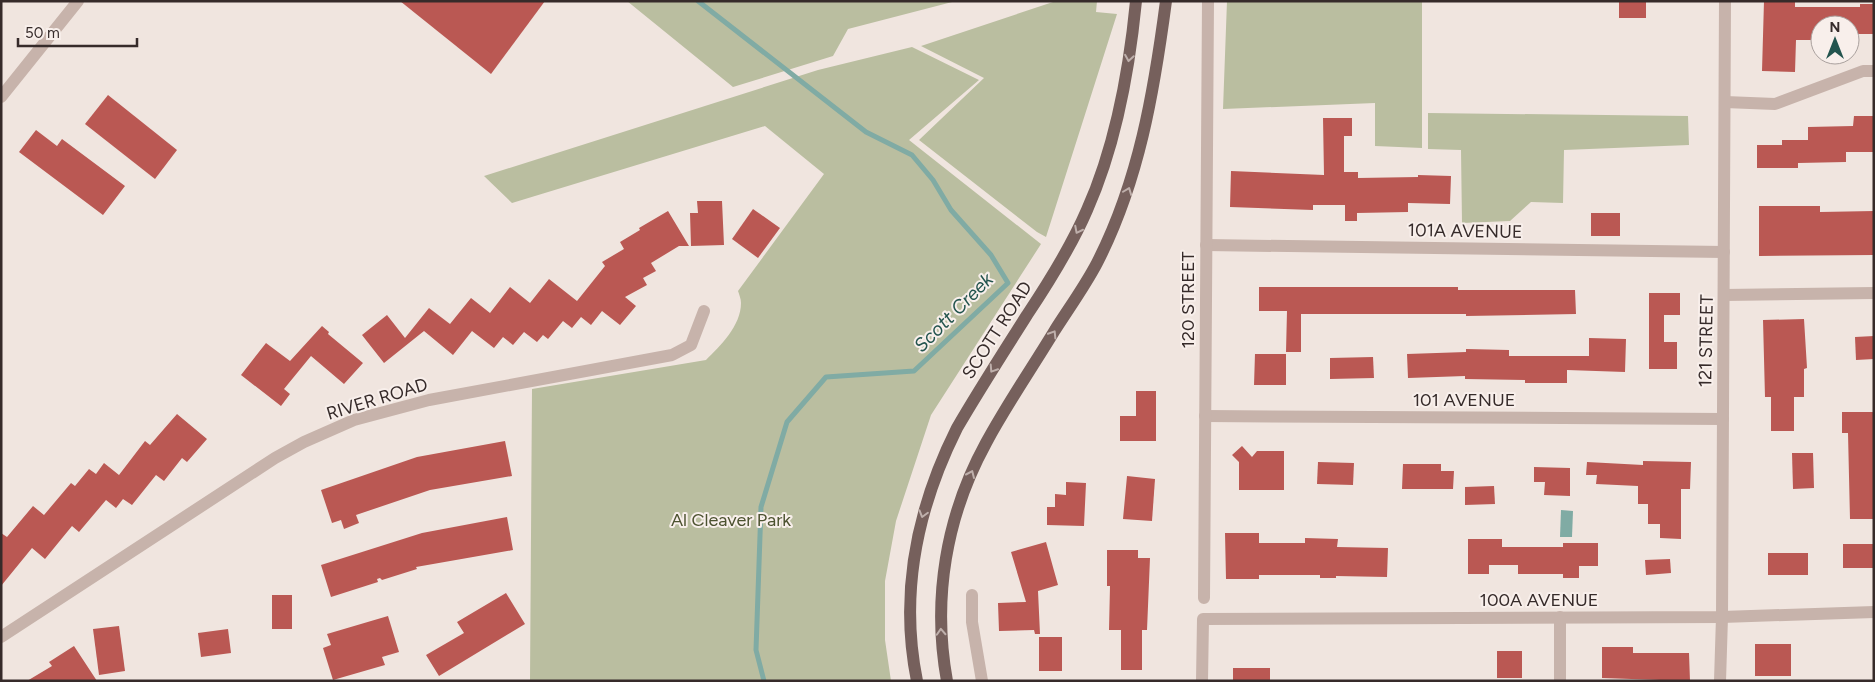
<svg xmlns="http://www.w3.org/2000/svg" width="1875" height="682" viewBox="0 0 1875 682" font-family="Figtree,sans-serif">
	<rect width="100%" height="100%" fill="#f0e5df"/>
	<g fill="#babea0">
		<polygon points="627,1 956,1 848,29 833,56 733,87"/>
		<polygon points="1056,1 1097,1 1096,12 1117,14 1046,237 1037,232 919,140 984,78 921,46"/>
		<polygon points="1227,1 1422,1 1422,148 1375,146 1375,103 1223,109"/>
		<path d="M 912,47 L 979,80 L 909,140 L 1041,244 L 931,415 L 896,521 L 885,581 L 885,640 L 891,681 L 530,681 L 532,389 L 706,360 C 720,346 741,326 741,303 C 741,299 739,294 738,291 L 824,174 L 765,126 L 512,203 L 484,176 L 818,70 Z"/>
		<polygon points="1428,113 1688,116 1689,145 1564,150 1563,203 1531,202 1510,221 1462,223 1461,150 1428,149"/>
	</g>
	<polygon fill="#80aba4" points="1561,510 1573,511 1572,537 1560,537"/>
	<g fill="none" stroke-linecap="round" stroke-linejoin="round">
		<polyline stroke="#80aba4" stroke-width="5" points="698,1 866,132 912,155 933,180 951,210 991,255 1008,283 914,371 826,377 787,422 761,507 756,650 764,681"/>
	</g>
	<g fill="#ba5853">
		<polygon points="400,1 545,1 491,74"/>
		<rect x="1619" y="1" width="27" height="17"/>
		<polygon points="1764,1 1795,1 1795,7 1860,7 1860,4 1874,4 1874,34 1850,34 1850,25 1820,25 1820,40 1796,40 1795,72 1762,71"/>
		<polygon points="108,95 177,150 155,179 85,124"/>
		<polygon points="1854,116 1874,116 1874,152 1846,152 1846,162 1798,163 1798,168 1757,168 1757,145 1782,145 1782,140 1808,140 1808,127 1853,126"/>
		<polygon points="1323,118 1352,118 1352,136 1344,136 1344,172 1358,172 1358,178 1418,177 1418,175 1451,176 1450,204 1408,203 1408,212 1357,213 1357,221 1345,221 1345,205 1313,205 1313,210 1230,207 1231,171 1324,175"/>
		<polygon points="36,130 57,146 62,139 125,186 103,215 19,152"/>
		<polygon points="697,201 722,201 724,245 691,246 690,213 698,213"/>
		<polygon points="1759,206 1820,206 1820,212 1874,211 1874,255 1759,256"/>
		<polygon points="753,209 780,228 758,258 732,239"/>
		<polygon points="668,211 689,246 679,246 651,263 656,271 643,278 647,285 625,297 636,306 620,325 602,311 591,325 581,317 572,328 563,321 548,339 543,335 537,342 524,332 513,345 503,337 494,348 472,331 453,355 424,331 384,363 362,335 387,315 405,338 429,308 450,324 471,298 490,313 510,287 530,303 549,279 577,301 605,266 602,262 624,249 620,242 640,230 639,228"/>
		<rect x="1591" y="213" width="29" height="23"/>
		<polygon points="1259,287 1458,287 1458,290 1575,290 1576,314 1466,316 1466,314 1301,314 1301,352 1286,352 1287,311 1259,311"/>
		<polygon points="1649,293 1680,293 1680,315 1664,315 1664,342 1677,342 1677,369 1649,369"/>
		<polygon points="1804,319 1807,368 1804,369 1804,397 1794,397 1794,431 1771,431 1771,397 1765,397 1763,320"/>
		<polygon points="322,326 329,332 328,334 363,363 344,384 311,356 284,389 290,394 281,406 241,375 266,343 290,361"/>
		<polygon points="1874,336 1874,359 1856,360 1855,337"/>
		<polygon points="1589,338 1626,339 1625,372 1567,370 1567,383 1525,383 1525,380 1465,379 1465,376 1408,378 1407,354 1466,352 1466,349 1509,350 1509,356 1589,356"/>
		<polygon points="1255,354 1286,354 1286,385 1254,385"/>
		<polygon points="1373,357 1374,378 1330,379 1330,358"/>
		<polygon points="1136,391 1156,391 1156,441 1120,441 1120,416 1136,416"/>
		<polygon points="1842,412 1874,412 1874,519 1850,519 1848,433 1842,433"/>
		<polygon points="177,414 207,439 187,462 182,458 164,481 156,475 132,505 123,499 116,508 106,500 79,532 72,526 45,559 32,548 1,586 1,533 7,537 33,506 44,515 71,483 75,486 89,469 96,474 104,463 119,475 145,441 150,445"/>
		<polygon points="505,441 512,476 430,490 356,515 359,523 344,529 341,520 332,523 321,490 417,457"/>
		<polygon points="1242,446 1252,457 1257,451 1284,451 1284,490 1239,490 1239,462 1232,455"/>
		<polygon points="1792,453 1813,453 1814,488 1793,489"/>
		<polygon points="1643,461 1691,462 1690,489 1681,489 1681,539 1660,538 1660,524 1648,524 1648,504 1638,504 1638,486 1596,484 1597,475 1586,475 1587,462 1643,465"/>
		<polygon points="1318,462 1354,463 1353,485 1317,484"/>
		<polygon points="1403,464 1441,464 1441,471 1454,471 1453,489 1402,489"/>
		<polygon points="1534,467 1570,468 1570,496 1544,495 1545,482 1534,482"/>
		<polygon points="1127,476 1155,479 1152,521 1123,519"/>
		<polygon points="1066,482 1086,483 1084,526 1047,525 1047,507 1055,507 1055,494 1066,495"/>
		<polygon points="1494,486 1495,504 1465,505 1465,487"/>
		<polygon points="507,517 513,550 416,567 417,569 382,580 380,578 377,579 378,582 331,597 321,565 422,533"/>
		<polygon points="1225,533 1259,533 1259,543 1305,543 1305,538 1338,539 1337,547 1388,548 1387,577 1336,576 1336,578 1320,578 1320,575 1259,575 1259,579 1226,579"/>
		<polygon points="1468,539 1502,539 1502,547 1563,547 1563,543 1598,543 1598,566 1579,566 1579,578 1563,578 1563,574 1518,574 1518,565 1489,565 1489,574 1468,574"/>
		<polygon points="1046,542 1058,585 1038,591 1040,634 1035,634 1034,630 999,631 998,603 1026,602 1011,552"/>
		<rect x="1843" y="544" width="31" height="24"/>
		<polygon points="1107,550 1138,550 1138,558 1150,558 1147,630 1142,630 1142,670 1121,670 1121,630 1109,630 1110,586 1107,586"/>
		<rect x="1768" y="553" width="40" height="22"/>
		<polygon points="1670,559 1671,573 1646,575 1645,560"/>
		<polygon points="506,593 525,624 439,676 426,655 464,633 457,622"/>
		<rect x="272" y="595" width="20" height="34"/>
		<polygon points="388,616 399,652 382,657 385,665 333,680 323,648 331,645 327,634"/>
		<polygon points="119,626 125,671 99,675 93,629"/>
		<polygon points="228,629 231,653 201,657 198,633"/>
		<rect x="1039" y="637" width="23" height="34"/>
		<rect x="1755" y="644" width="36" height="32"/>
		<polygon points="74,646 97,681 27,681 52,666 49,662"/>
		<polygon points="1602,647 1633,647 1633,653 1689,653 1690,681 1602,678"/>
		<rect x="1497" y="651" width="25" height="27"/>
		<rect x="1233" y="668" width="37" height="13"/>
	</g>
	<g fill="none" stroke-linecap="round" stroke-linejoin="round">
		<g stroke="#c7b3ab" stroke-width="12">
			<polyline points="1,97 78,1"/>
			<polyline points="1725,102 1775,104 1863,71 1874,71"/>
			<polyline points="1206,245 1724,252"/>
			<polyline points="1724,295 1874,293"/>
			<polyline points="1205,416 1723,419"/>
			<polyline points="972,595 972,622 982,681"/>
			<polyline points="1204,598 1208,1"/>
			<polyline points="1,637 275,458 304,442 354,420 429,400 672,355 691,345 704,311"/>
			<polyline points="1202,681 1203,619 1722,617 1874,612"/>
			<polyline points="1560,681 1560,617"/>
			<polyline points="1720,681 1722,617 1725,1"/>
		</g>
		<g stroke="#76605c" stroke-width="12">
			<path d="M 917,681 C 899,592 917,508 957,428 C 979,390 1003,353 1027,315 C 1049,282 1071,247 1087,210 C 1116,145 1129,73 1136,1"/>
			<path d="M 947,681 C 932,599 946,516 986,443 C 1007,404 1032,368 1055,330 C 1069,308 1085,286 1097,263 C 1139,181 1154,92 1166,1"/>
		</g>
	</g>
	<defs><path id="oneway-chevron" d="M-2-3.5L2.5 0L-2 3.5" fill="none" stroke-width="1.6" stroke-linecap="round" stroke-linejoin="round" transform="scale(1.25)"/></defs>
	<g stroke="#beafab">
		<use href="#oneway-chevron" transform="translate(1129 58) rotate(99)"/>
		<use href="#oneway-chevron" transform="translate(1128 191) rotate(-69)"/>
		<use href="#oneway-chevron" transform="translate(1078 230) rotate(117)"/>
		<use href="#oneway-chevron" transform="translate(1053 334) rotate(-58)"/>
		<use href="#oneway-chevron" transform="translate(993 369) rotate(123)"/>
		<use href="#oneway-chevron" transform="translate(971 474) rotate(-66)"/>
		<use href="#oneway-chevron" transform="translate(923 514) rotate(106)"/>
		<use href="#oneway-chevron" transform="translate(941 632) rotate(-93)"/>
	</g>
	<g text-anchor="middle" stroke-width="4" stroke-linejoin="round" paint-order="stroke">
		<g font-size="18" fill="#362b2a" stroke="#f8efeb">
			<text transform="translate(1465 231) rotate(1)" y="6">101A AVENUE</text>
			<text transform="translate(1188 300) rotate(-90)" y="6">120 STREET</text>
			<text transform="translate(997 330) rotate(-57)" y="6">SCOTT ROAD</text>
			<text transform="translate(1706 341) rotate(-89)" y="6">121 STREET</text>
			<text transform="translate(377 399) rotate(-17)" y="6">RIVER ROAD</text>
			<text x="1464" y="406">101 AVENUE</text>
			<text x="1539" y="606">100A AVENUE</text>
		</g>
		<g font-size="18" fill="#4c5230" stroke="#f8efeb">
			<text x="731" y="526">Al Cleaver Park</text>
		</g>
		<g font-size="19" font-style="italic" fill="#23544e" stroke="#f8efeb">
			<text transform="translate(953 312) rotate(-45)" y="7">Scott Creek</text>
		</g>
	</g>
	<rect width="1875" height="682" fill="none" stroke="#362b2a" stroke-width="5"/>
	<g transform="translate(1835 40)"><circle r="24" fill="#f8efeb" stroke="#aaa19e"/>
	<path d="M0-4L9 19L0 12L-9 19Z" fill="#23544e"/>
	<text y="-8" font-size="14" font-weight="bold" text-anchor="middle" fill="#362b2a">N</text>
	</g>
	<path d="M18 38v8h119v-8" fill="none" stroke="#362b2a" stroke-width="2.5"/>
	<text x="25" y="38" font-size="15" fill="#362b2a" stroke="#f8efeb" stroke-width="4" paint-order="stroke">50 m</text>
</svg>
